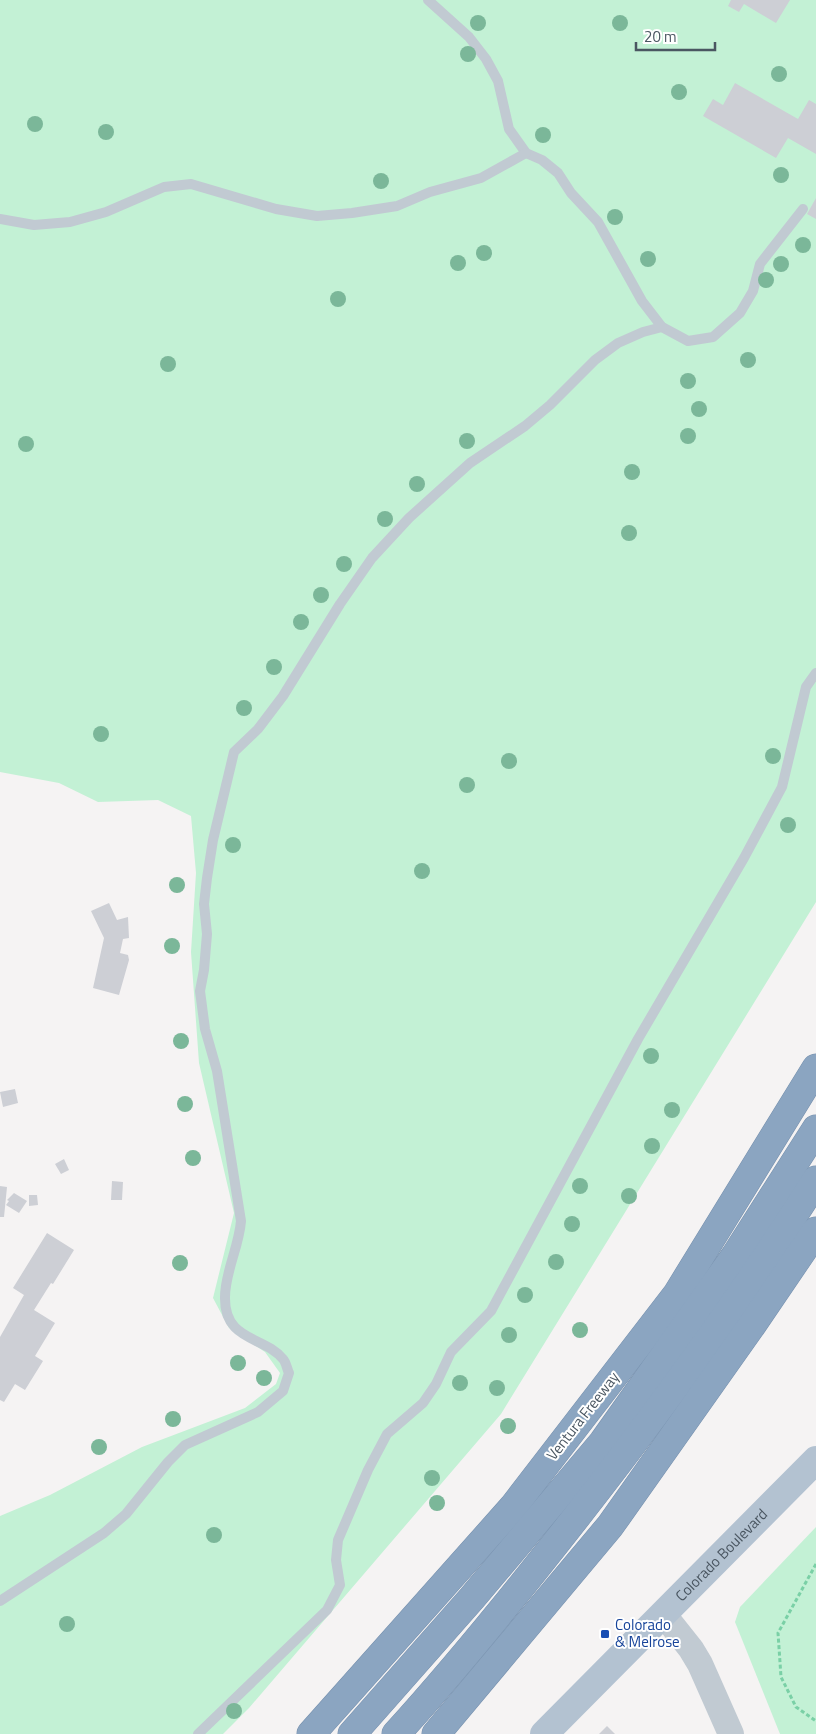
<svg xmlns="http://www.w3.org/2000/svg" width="816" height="1734" viewBox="0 0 816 1734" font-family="'Titillium Web',sans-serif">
	<rect width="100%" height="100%" fill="#f5f3f3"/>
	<g fill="#c3f1d5">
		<polygon points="0,0 816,0 816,902 501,1414 249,1708 223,1734 0,1734 0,1516 50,1495 142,1447 245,1408 276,1384 280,1373 265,1352 229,1328 213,1298 234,1213 199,1063 191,952 196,873 191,816 158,800 98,802 59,783 0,772"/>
		<polygon points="816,1527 816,1734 780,1734 735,1622 740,1607"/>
	</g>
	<g fill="#cdcfd5">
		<polygon points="731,0 790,0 776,23 744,4 739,12 728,6"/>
		<polygon points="735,83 798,119 809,100 816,104 816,154 788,138 776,158 703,116 713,99 723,105"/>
		<polygon points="816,198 816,219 807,214"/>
		<polygon points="109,903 117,920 128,917 129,938 123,939 120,953 128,955 129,960 119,995 93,988 104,938 91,911"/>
		<polygon points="15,1089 18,1103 3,1107 0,1092"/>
		<polygon points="64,1159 69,1170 61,1174 55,1164"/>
		<polygon points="112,1181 123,1182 122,1200 111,1200"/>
		<polygon points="0,1186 7,1187 4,1217 0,1217"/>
		<polygon points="14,1193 27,1201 19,1213 6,1205 9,1201 7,1200"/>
		<polygon points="29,1195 37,1195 38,1205 29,1206"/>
		<polygon points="47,1233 74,1250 53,1284 51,1283 34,1310 55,1323 35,1356 43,1361 25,1390 15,1384 4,1402 0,1400 0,1337 24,1295 13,1288"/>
		<polygon points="607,1726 615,1734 599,1734"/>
	</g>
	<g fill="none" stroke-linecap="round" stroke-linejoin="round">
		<g stroke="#7690ad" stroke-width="29">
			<g id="motorway">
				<polyline points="311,1734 513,1507 677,1294 816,1068"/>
				<polyline points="352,1734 472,1598 603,1442 735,1256 816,1129"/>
				<path d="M 396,1734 C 467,1656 533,1573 598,1489 C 675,1389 749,1287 816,1180"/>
				<polyline points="436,1734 610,1526 750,1328 816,1231"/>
			</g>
		</g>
		<polyline stroke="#7ad0a6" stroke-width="3" stroke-dasharray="4 2.5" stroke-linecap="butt" points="816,1564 778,1633 781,1677 796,1707 816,1721"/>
		<g stroke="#c1cad2" stroke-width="10">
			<polyline points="428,0 469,37 486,59 498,81 509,129 526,153 542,160 558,173 571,193 598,222 642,301 662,327 688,341 713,337 740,313 753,291 760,264 803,209"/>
			<polyline points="0,219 34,225 70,222 106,212 164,187 191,184 276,209 317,216 352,213 397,206 430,192 481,178 526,153"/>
			<path d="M 0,1601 L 104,1533 L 126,1514 L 168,1462 L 185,1445 L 258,1412 L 283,1391 L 289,1373 C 287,1369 286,1362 283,1359 C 265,1336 224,1342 225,1297 C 225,1272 239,1247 241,1221 L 217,1071 L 205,1029 L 200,991 L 204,970 L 207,934 L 204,904 L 207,878 L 213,840 L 234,752 L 258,729 L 283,696 L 340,604 L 372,558 L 409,518 L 470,463 L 525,426 L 550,405 L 595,360 L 618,343 L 643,332 L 662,327"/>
			<polyline points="198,1734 327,1610 340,1585 336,1560 338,1540 368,1470 387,1434 423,1403 436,1384 451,1352 491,1311 638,1039 744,858 782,787 806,687 816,673"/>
		</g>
		<polyline stroke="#c1cad2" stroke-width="26" points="664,1615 691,1649 700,1664 731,1734"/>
		<path stroke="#b3c2d1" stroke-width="28" id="s1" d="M 544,1734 L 816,1460"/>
		<use href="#motorway" stroke="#8ba5c1" stroke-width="28"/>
	</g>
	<g fill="#7bb799">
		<circle cx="478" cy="23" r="8"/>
		<circle cx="620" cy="23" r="8"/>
		<circle cx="468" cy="54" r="8"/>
		<circle cx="779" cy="74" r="8"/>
		<circle cx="679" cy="92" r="8"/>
		<circle cx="35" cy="124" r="8"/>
		<circle cx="106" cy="132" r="8"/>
		<circle cx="543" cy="135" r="8"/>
		<circle cx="781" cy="175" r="8"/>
		<circle cx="381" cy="181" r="8"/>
		<circle cx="615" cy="217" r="8"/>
		<circle cx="803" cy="245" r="8"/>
		<circle cx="484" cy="253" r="8"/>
		<circle cx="648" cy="259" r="8"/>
		<circle cx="458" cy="263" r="8"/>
		<circle cx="781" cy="264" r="8"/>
		<circle cx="766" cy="280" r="8"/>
		<circle cx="338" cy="299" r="8"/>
		<circle cx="748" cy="360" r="8"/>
		<circle cx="168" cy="364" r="8"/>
		<circle cx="688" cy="381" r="8"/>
		<circle cx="699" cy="409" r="8"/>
		<circle cx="688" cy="436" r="8"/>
		<circle cx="467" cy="441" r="8"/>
		<circle cx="26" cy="444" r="8"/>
		<circle cx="632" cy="472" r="8"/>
		<circle cx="417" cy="484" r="8"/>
		<circle cx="385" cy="519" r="8"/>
		<circle cx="629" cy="533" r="8"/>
		<circle cx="344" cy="564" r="8"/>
		<circle cx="321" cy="595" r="8"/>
		<circle cx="301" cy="622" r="8"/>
		<circle cx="274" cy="667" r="8"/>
		<circle cx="244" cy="708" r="8"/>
		<circle cx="101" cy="734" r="8"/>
		<circle cx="773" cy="756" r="8"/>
		<circle cx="509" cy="761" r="8"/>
		<circle cx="467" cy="785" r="8"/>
		<circle cx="788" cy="825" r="8"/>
		<circle cx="233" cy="845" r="8"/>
		<circle cx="422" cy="871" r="8"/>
		<circle cx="177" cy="885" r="8"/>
		<circle cx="172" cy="946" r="8"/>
		<circle cx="181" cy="1041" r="8"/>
		<circle cx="651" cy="1056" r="8"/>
		<circle cx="185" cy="1104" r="8"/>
		<circle cx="672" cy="1110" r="8"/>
		<circle cx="652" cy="1146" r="8"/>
		<circle cx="193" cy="1158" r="8"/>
		<circle cx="580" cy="1186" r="8"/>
		<circle cx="629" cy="1196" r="8"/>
		<circle cx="572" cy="1224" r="8"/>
		<circle cx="556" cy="1262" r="8"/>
		<circle cx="180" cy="1263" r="8"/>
		<circle cx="525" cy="1295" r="8"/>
		<circle cx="580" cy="1330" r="8"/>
		<circle cx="509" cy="1335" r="8"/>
		<circle cx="238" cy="1363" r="8"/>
		<circle cx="264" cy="1378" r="8"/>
		<circle cx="460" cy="1383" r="8"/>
		<circle cx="497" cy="1388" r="8"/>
		<circle cx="173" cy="1419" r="8"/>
		<circle cx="508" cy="1426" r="8"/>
		<circle cx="99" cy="1447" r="8"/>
		<circle cx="432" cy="1478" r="8"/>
		<circle cx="437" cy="1503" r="8"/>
		<circle cx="214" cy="1535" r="8"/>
		<circle cx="67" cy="1624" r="8"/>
		<circle cx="234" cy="1711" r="8"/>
	</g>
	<rect fill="#1a4fb4" stroke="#fff" stroke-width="2" x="600" y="1629" width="10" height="10" rx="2.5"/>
	<g text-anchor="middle" stroke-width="4" stroke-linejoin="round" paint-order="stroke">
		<g font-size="15" fill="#4a5661" stroke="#fff">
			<text transform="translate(583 1416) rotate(-52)" y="5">Ventura Freeway</text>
			<text dy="5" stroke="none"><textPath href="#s1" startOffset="252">Colorado Boulevard</textPath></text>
		</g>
		<g font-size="15" fill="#164399" stroke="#fff" text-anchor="start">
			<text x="615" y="1630">Colorado<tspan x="615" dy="17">&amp; Melrose</tspan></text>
		</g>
	</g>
	<path d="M636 42v8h79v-8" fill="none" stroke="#4a5661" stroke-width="2.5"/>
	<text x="644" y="42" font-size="15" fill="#4a5661" stroke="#ffffff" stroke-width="4" paint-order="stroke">20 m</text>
</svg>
